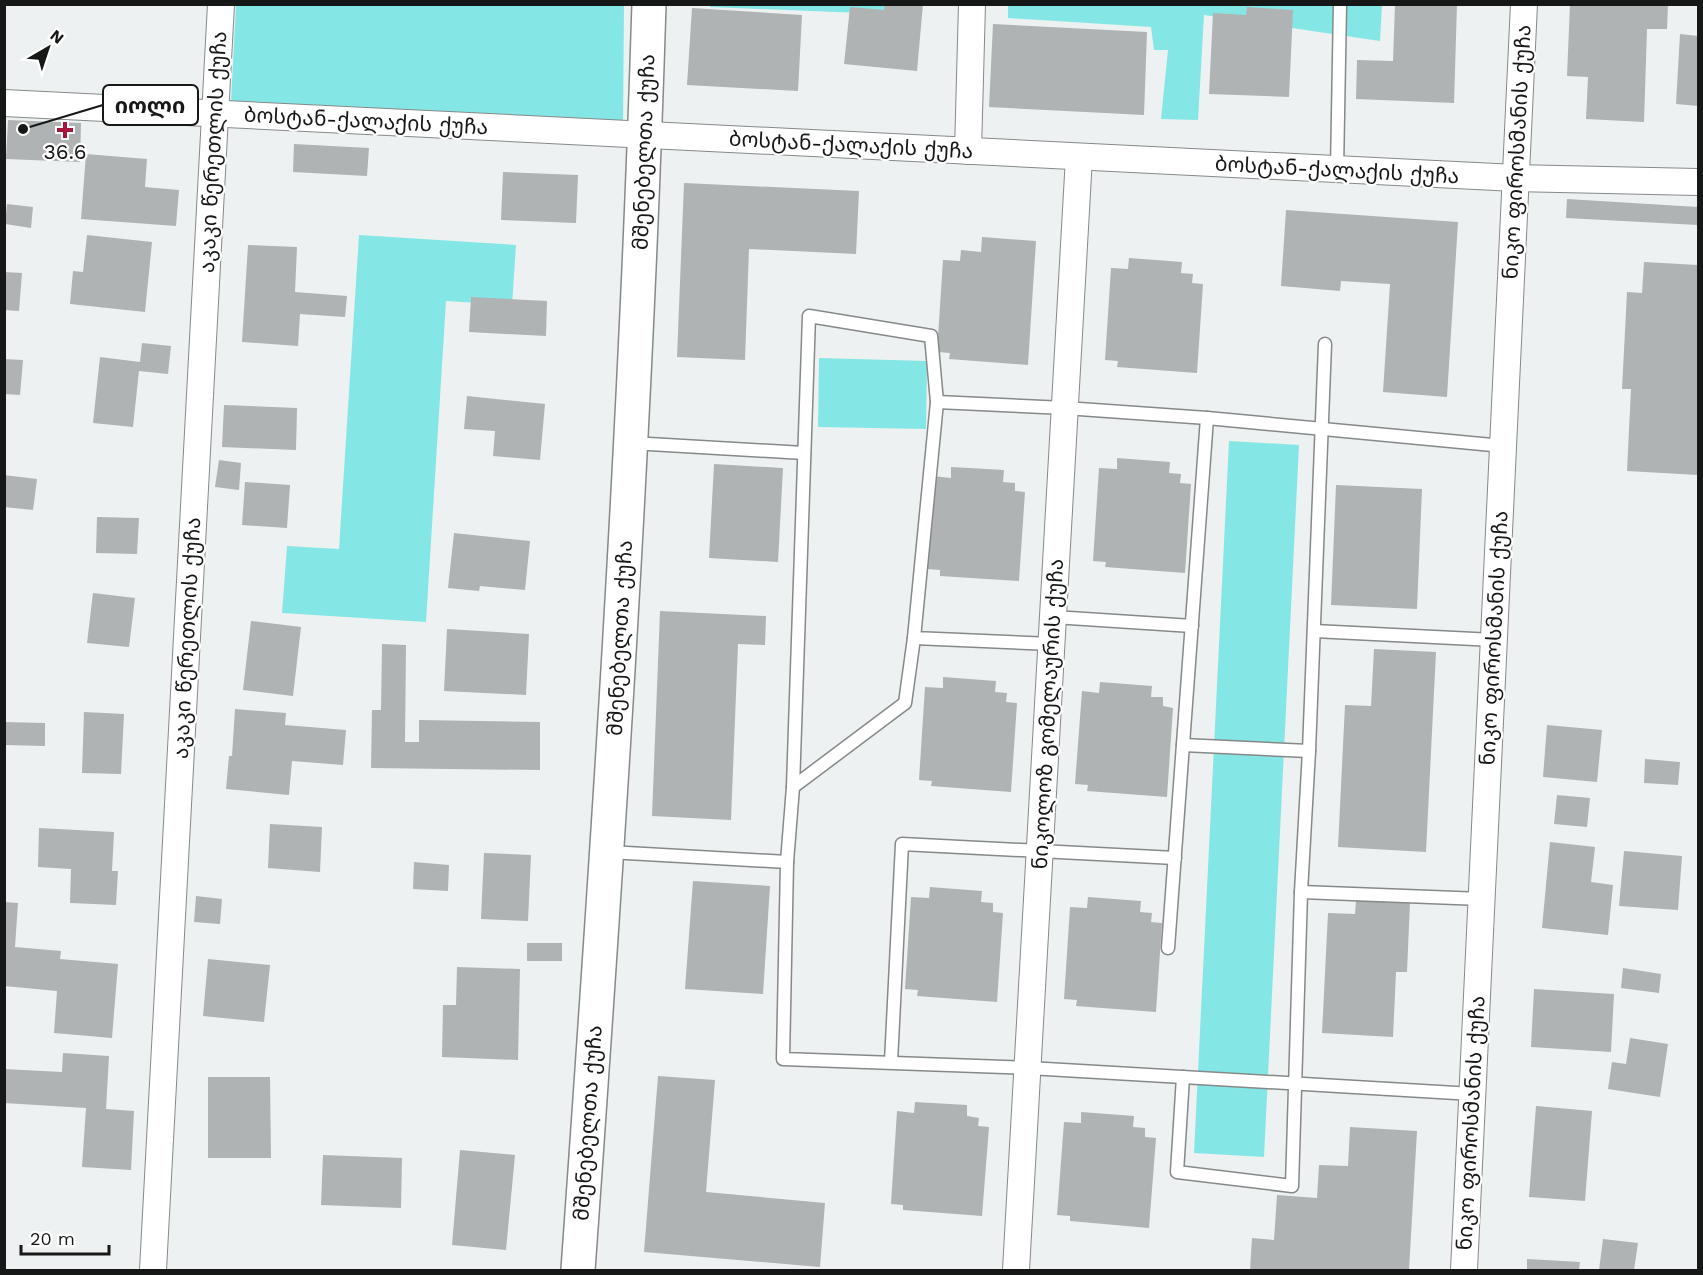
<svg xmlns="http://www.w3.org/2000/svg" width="1703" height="1275" viewBox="0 0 1703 1275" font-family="'Work Sans','Noto Sans Georgian',sans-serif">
	<rect width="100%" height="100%" fill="#edf1f1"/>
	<g fill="#85e7e5">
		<polygon points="710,4 910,5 910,15 710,7"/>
		<polygon points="236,5 624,5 623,128 231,101"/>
		<polygon points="1008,5 1382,5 1380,41 1204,15 1198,120 1161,119 1168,50 1154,50 1151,27 1008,18"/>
		<polygon points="359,235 516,245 512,305 446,301 426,622 282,613 287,546 339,549"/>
		<polygon points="819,358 927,361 926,429 818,427"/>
		<polygon points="1229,441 1299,445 1264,1157 1194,1153"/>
	</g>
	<g fill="#afb3b3">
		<polygon points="885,4 923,4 917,71 844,64 850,7 884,10"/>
		<polygon points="1395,4 1457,4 1454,103 1356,99 1357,60 1393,61"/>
		<polygon points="1570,4 1668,4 1667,29 1647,29 1644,122 1586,119 1588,77 1567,76"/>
		<polygon points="1247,7 1293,10 1289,97 1209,94 1213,13 1246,15"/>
		<polygon points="692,8 802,15 798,91 687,85"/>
		<polygon points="993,24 1147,32 1144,115 989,107"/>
		<polygon points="1680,34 1698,36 1698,106 1676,104"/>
		<polygon points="8,120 81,123 80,162 6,159"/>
		<polygon points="294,144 369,148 367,176 293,172"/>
		<polygon points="86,154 147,159 145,187 179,190 176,226 81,219"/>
		<polygon points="503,172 578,175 576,223 501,220"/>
		<polygon points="684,183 859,191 856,254 749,249 745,360 677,357"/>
		<polygon points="1567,199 1698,207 1698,225 1566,218"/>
		<polygon points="7,204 33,207 31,228 5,224"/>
		<polygon points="1286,210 1458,222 1447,397 1383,392 1390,284 1341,281 1340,291 1281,286"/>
		<polygon points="87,235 152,242 145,312 70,304 73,271 83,272"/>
		<polygon points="982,237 1036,241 1028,365 949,359 950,353 937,352 943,260 960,261 961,250 981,252"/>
		<polygon points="248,245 297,247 295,292 347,296 345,317 300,314 298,346 242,342"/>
		<polygon points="1129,258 1182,262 1181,273 1193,274 1192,283 1203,284 1197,373 1117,367 1118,361 1105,360 1111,268 1128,269"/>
		<polygon points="1644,262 1698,265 1698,475 1627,471 1631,389 1622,389 1627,292 1642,293"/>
		<polygon points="4,272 22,273 19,311 4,310"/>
		<polygon points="471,297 547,301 546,336 469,332"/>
		<polygon points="142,343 171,346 168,374 139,371 133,427 93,423 100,357 140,362"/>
		<polygon points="4,359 23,360 20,395 4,394"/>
		<polygon points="467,396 545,404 540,460 493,456 495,431 464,429"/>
		<polygon points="224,405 297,408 296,450 222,447"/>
		<polygon points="1117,458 1170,462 1169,473 1181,474 1180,483 1191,484 1185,573 1105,567 1106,562 1093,561 1099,468 1117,469"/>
		<polygon points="219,460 241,463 239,490 215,487"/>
		<polygon points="714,464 783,468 778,562 709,558"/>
		<polygon points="951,467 1004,470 1003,482 1015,483 1015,491 1025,492 1019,581 940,576 940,570 927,569 933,476 951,478"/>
		<polygon points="4,475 37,479 33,510 4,507"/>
		<polygon points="245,482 290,485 287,528 242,525"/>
		<polygon points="1336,485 1422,489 1417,609 1331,605"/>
		<polygon points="97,517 139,518 137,554 96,553"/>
		<polygon points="454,533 530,541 525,590 480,586 479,591 448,588"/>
		<polygon points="93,593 135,598 129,647 87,643"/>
		<polygon points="660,611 766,616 765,645 738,644 731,820 652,816"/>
		<polygon points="251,621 301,627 293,696 243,690"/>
		<polygon points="447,629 529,634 526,695 444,691"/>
		<polygon points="382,644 406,645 405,742 419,742 419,720 540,722 540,770 371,768 372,710 381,710"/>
		<polygon points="1374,649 1436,652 1426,852 1338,847 1345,705 1371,706"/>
		<polygon points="943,677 996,681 995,692 1007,693 1006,702 1017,703 1011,792 931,786 932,781 919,780 925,687 943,688"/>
		<polygon points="1100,682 1152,686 1151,697 1163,697 1163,706 1173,708 1167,797 1087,791 1088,785 1075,784 1082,691 1099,693"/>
		<polygon points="235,709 286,713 285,725 346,730 343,765 292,761 289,795 226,789 229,756 232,756"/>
		<polygon points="84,712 124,714 121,774 82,773"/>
		<polygon points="4,722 45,723 45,746 4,745"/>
		<polygon points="1547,725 1602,730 1597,782 1543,777"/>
		<polygon points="1645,759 1680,762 1678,785 1644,783"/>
		<polygon points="1557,795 1590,798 1587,827 1554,824"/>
		<polygon points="270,824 322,827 320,872 268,868"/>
		<polygon points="39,828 114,832 112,871 118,871 116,905 70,903 71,869 38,867"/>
		<polygon points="1550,842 1595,847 1591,882 1613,885 1608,935 1542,928"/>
		<polygon points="1624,851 1682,856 1678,910 1619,906"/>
		<polygon points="484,853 531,855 528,921 481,919"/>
		<polygon points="414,862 449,865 448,891 413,889"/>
		<polygon points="693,881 770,886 763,994 685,989"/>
		<polygon points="930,887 982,891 981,902 993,903 993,912 1003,913 997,1002 917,996 918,990 905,989 911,897 929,898"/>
		<polygon points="196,896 222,899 220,924 194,922"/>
		<polygon points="1088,897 1141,901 1140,912 1152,913 1151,922 1162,923 1156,1012 1076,1006 1077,1000 1064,999 1070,907 1087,908"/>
		<polygon points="1356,900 1410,902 1407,972 1396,972 1393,1037 1322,1033 1328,913 1355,914"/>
		<polygon points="4,902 18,903 15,947 61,951 60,959 118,964 112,1038 54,1033 57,991 4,986"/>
		<rect x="527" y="943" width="35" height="18"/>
		<polygon points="208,959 270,965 264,1022 203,1016"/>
		<polygon points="457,967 520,969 518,1060 442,1057 443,1005 456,1005"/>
		<polygon points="1623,968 1661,974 1659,993 1621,988"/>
		<polygon points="1534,989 1614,994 1611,1052 1531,1047"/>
		<polygon points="1630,1038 1668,1044 1660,1097 1608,1089 1612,1062 1626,1064"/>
		<polygon points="63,1053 109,1056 106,1109 134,1111 131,1170 82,1167 86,1108 4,1103 4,1069 62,1072"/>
		<polygon points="658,1076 715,1080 706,1192 825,1203 820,1267 644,1252"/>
		<polygon points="208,1077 270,1077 271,1158 208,1158"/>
		<polygon points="915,1102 967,1105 967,1116 979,1118 978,1126 989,1127 982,1216 903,1210 903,1205 891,1204 897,1111 914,1113"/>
		<polygon points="1536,1106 1592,1111 1585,1201 1529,1197"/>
		<polygon points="1081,1112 1134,1116 1133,1127 1145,1128 1145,1137 1156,1138 1149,1228 1070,1221 1070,1216 1057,1215 1064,1122 1081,1123"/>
		<polygon points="1350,1127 1417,1131 1409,1270 1250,1270 1252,1238 1274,1240 1277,1195 1317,1198 1319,1165 1348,1166"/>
		<polygon points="460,1150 515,1155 506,1250 452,1245"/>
		<polygon points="323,1155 402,1158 401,1208 321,1205"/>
		<polygon points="1603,1239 1638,1243 1634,1270 1599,1270"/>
		<polygon points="1527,1259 1580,1262 1579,1270 1527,1270"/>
	</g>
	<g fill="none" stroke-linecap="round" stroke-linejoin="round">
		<g stroke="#868989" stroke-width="15">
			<g id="service">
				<polyline points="1337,170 1340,4"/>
				<polyline points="937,402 1065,408 1207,418 1168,948"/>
				<polyline points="1207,418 1503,446"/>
				<polyline points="632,443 804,453"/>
				<polyline points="1054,617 1192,626"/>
				<polyline points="1314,631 1494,640"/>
				<polyline points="1052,644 914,638 937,402 931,336 809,316 793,787 787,862 783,1059 1029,1068 1473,1094"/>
				<polyline points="1183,745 1309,751"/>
				<polyline points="793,787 905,703 914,638"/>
				<polyline points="609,852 787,862"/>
				<polyline points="1301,892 1482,899"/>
				<polyline points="891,1062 902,844 1175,858"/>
				<polyline points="1183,1077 1177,1172 1292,1186 1301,892 1309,751 1325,344"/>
			</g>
		</g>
		<g stroke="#868989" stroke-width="28">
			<g id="minor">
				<polyline points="4,103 1516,178 1698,182"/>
				<polyline points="968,151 972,4"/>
				<polyline points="153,1270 221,4"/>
				<polyline points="1016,1270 1079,157"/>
				<polyline points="1464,1270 1524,4"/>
			</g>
		</g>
		<g stroke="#868989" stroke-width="36">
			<path id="primary" d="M 578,1270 C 608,849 636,427 649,4"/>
		</g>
		<use href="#service" stroke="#fff" stroke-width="12"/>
		<use href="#minor" stroke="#fff" stroke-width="26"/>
		<use href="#primary" stroke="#fff" stroke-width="33"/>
	</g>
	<path fill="#a9133c" stroke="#fff" stroke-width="2" d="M62 121h6v6h6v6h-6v6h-6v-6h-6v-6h6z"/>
	<g text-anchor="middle" stroke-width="4.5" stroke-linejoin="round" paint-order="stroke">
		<g font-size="21" fill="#161717" stroke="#fff">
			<text transform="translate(366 121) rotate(3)" y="7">ბოსტან-ქალაქის ქუჩა</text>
			<text transform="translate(851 145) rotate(3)" y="7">ბოსტან-ქალაქის ქუჩა</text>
			<text transform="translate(213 152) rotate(-87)" y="7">აკაკი წერეთლის ქუჩა</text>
			<text transform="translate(644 152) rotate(-88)" y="7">მშენებელთა ქუჩა</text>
			<text transform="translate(1517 152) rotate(-87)" y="7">ნიკო ფიროსმანის ქუჩა</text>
			<text transform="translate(1337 170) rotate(3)" y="7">ბოსტან-ქალაქის ქუჩა</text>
			<text transform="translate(187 638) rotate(-87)" y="7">აკაკი წერეთლის ქუჩა</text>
			<text transform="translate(620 638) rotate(-87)" y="7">მშენებელთა ქუჩა</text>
			<text transform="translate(1494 638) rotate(-87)" y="7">ნიკო ფიროსმანის ქუჩა</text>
			<text transform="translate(1048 714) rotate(-87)" y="7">ნიკოლოზ გომელაურის ქუჩა</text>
			<text transform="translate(588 1123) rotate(-86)" y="7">მშენებელთა ქუჩა</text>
			<text transform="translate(1471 1123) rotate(-87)" y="7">ნიკო ფიროსმანის ქუჩა</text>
		</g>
		<g font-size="21" fill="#161717" stroke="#fff">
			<text x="65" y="159">36.6</text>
		</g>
	</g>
	<path fill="none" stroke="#161717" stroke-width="2" d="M23 129L103 105"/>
	<circle fill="#161717" stroke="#fff" stroke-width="2" cx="23" cy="129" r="6"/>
	<rect fill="#fff" stroke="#161717" stroke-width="2" x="103" y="85" width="95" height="40" rx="6"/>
	<g font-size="22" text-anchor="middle" font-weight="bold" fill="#161717">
		<text x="150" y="113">იოლი</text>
	</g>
	<rect width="1703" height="1275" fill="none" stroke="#161717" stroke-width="12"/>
	<g transform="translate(48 48) rotate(39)" stroke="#ffffff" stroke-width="4.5" paint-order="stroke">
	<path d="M0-4.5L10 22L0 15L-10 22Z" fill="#161717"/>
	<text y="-9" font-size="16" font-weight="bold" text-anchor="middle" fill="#161717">N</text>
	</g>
	<path d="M21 1245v9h88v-9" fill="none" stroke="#161717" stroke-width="3"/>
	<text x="30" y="1245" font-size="18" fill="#161717" stroke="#ffffff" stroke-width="4.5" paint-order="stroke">20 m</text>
</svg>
